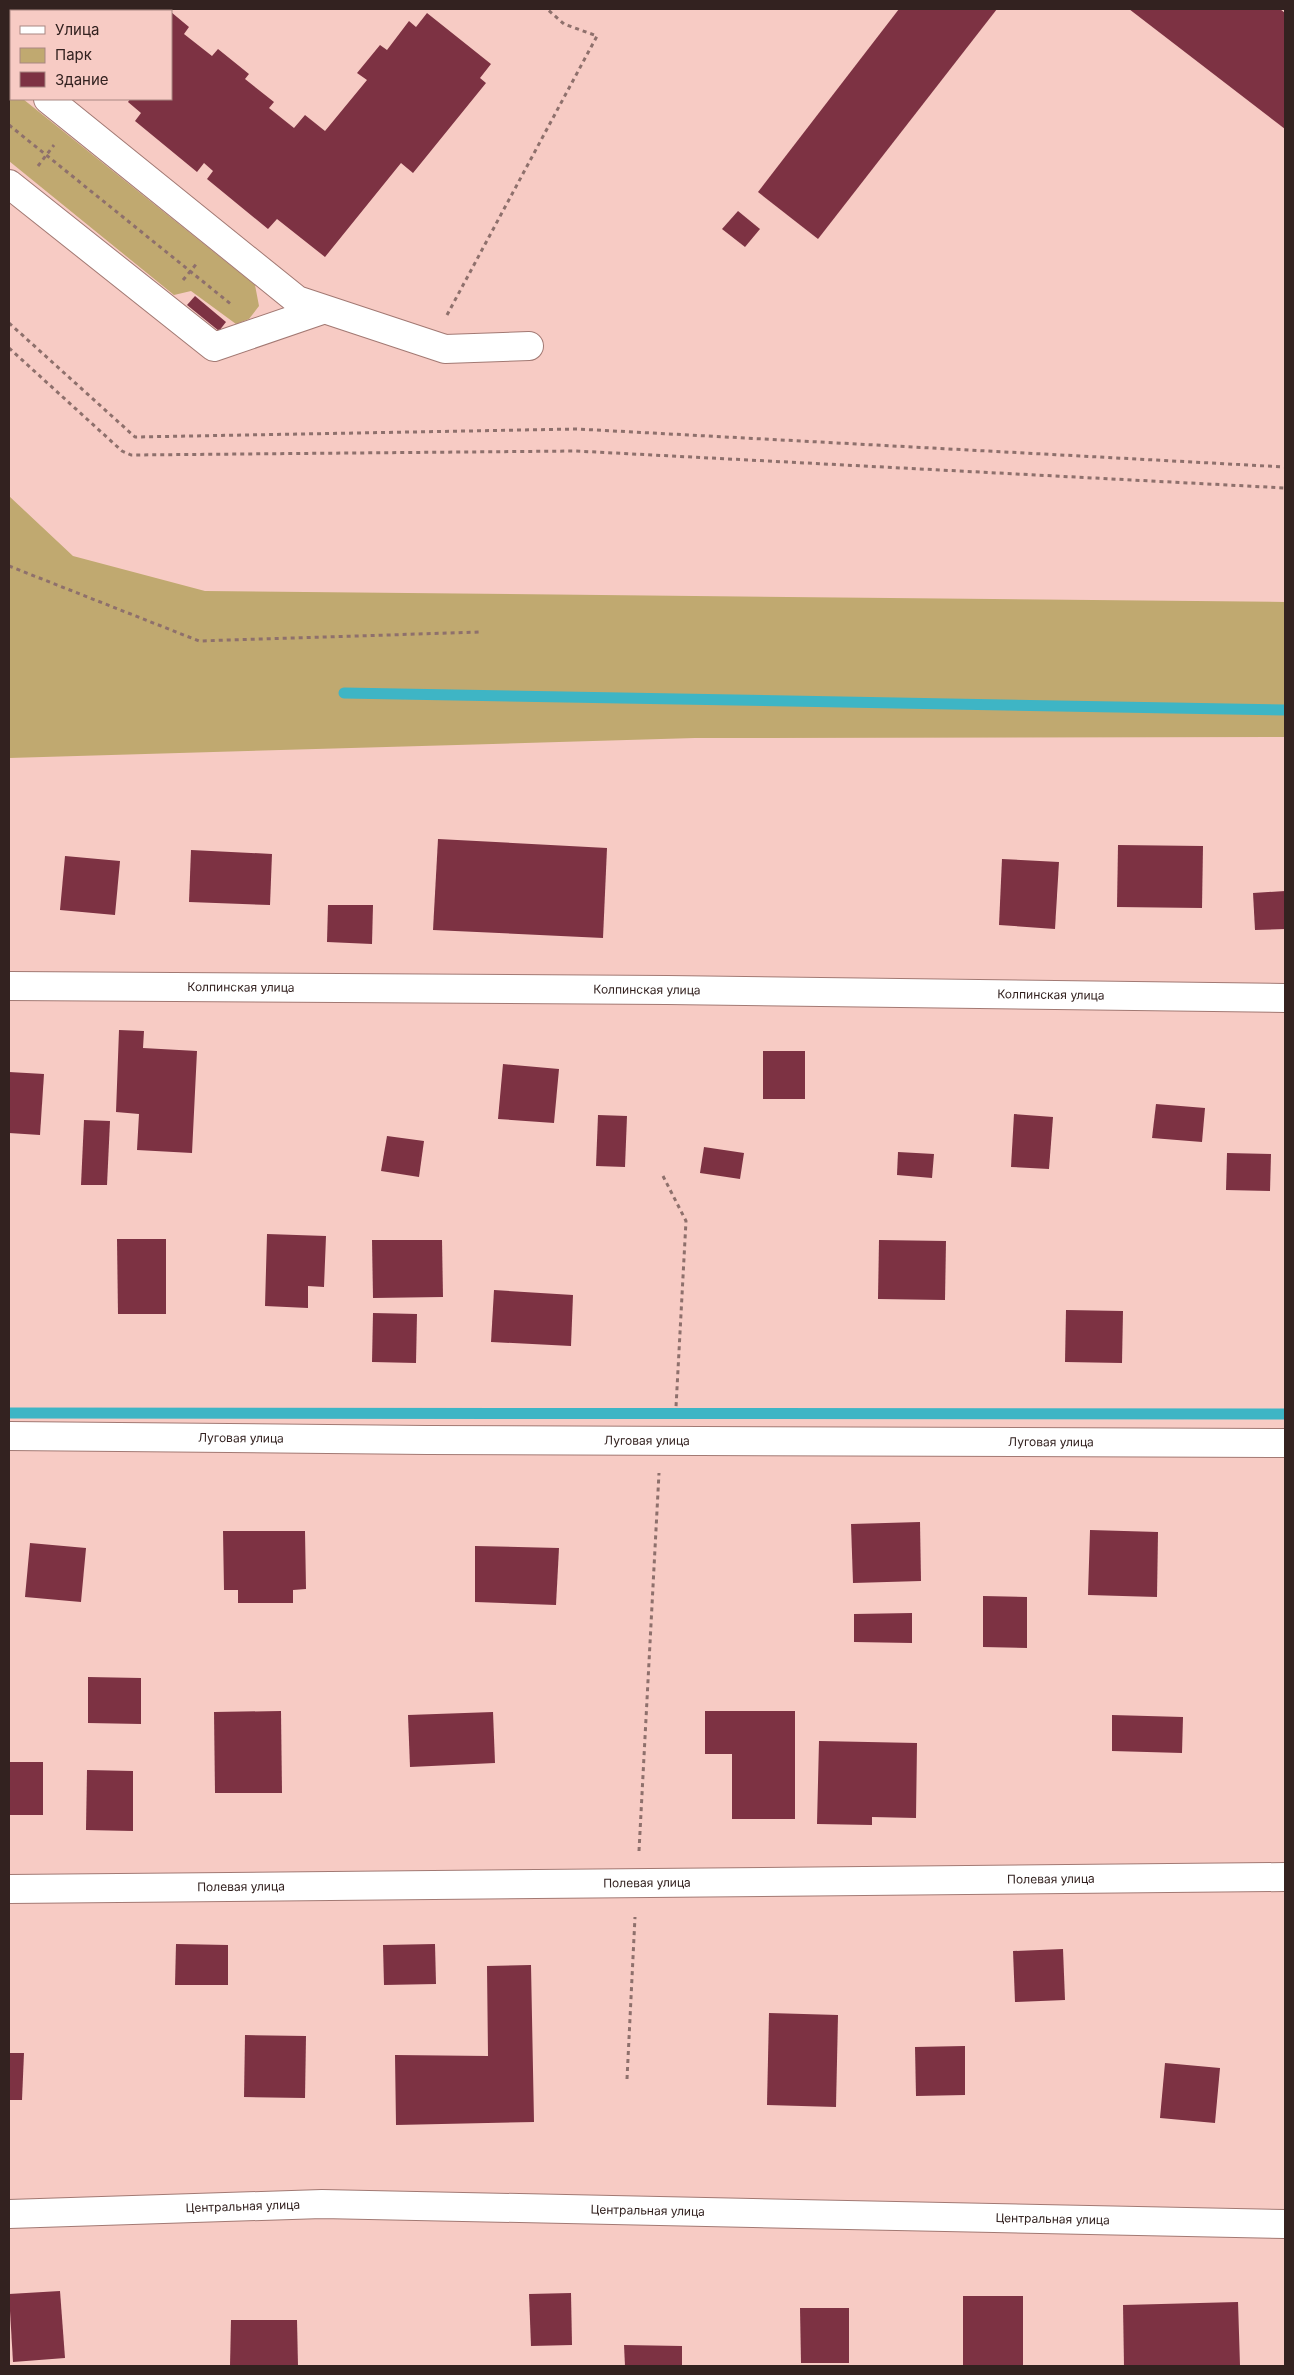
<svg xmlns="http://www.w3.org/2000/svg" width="1294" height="2375" viewBox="0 0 1294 2375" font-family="Inter,sans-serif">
	<rect width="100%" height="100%" fill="#f7cbc4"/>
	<g fill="#c0a970">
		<polygon points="9,87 11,89 11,99 23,99 255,285 259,306 249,319 236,324 191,291 174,295 9,161"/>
		<polygon points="9,496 73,556 205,591 1285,602 1285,737 695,738 9,758"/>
	</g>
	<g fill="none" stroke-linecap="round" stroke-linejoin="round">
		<g stroke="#3eb5c5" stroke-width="11">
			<polyline points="344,693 1285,710"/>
			<polyline points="9,1413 1285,1414"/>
		</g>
	</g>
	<g fill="#7d3243">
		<polygon points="18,9 174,9 171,11 21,11"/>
		<polygon points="899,9 997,9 818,239 758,192"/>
		<polygon points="1129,9 1280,9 1285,13 1285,129"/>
		<polygon points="171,12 189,27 184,34 212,56 218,49 249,74 245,79 274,102 269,108 294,128 305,115 325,131 367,80 357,73 380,45 387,50 409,21 416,27 427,13 491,64 480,78 486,83 413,173 401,163 325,257 277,219 268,229 207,179 213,171 204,163 197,172 135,121 141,113 128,102 130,99 171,99"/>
		<polygon points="738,211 760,229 745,247 722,229"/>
		<polygon points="195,296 226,322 219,331 187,305"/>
		<polygon points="438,839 607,848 603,938 433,930"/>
		<polygon points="1118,845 1203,846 1202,908 1117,907"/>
		<polygon points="191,850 272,854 270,905 189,902"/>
		<polygon points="65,856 120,861 115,915 60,910"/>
		<polygon points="1002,859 1059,862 1055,929 999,925"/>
		<polygon points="1285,891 1285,929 1255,930 1253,893"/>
		<polygon points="328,905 373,905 372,944 327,942"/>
		<polygon points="119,1030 144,1031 143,1048 197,1051 192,1153 137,1150 139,1114 116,1112"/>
		<rect x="763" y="1051" width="42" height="48"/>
		<polygon points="503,1064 559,1069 554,1123 498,1119"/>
		<polygon points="9,1072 44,1074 40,1135 9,1133"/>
		<polygon points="1156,1104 1205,1108 1202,1142 1152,1138"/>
		<polygon points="1014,1114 1053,1117 1049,1169 1011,1167"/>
		<polygon points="598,1115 627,1116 625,1167 596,1166"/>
		<polygon points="84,1120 110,1121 107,1185 81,1185"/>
		<polygon points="387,1136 424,1141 419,1177 381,1171"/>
		<polygon points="704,1147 744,1153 740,1179 700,1173"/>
		<polygon points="898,1152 934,1154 932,1178 897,1175"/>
		<polygon points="1227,1153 1271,1154 1270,1191 1226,1190"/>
		<polygon points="267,1234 326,1236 324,1287 308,1286 308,1308 265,1306"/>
		<polygon points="117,1239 166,1239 166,1314 118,1314"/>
		<polygon points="372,1240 442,1240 443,1297 373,1298"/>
		<polygon points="879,1240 946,1241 945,1300 878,1299"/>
		<polygon points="494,1290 573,1295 571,1346 491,1342"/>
		<polygon points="1066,1310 1123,1311 1122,1363 1065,1362"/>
		<polygon points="373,1313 417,1314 416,1363 372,1362"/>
		<polygon points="920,1522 921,1581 853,1583 851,1524"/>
		<polygon points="1090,1530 1158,1532 1157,1597 1088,1595"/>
		<polygon points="223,1531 305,1531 306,1589 293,1590 293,1603 238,1603 238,1590 224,1590"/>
		<polygon points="30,1543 86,1548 81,1602 25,1597"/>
		<polygon points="475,1546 559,1548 556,1605 475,1602"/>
		<polygon points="983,1596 1027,1597 1027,1648 983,1647"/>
		<polygon points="912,1613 912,1643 854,1642 854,1614"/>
		<polygon points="88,1677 141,1678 141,1724 88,1723"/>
		<polygon points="281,1711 282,1793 215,1793 214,1712"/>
		<polygon points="705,1711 795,1711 795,1819 732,1819 732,1754 705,1754"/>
		<polygon points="493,1712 495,1763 410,1767 408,1715"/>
		<polygon points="1112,1715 1183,1717 1182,1753 1112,1751"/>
		<polygon points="819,1741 917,1743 916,1818 872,1817 872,1825 817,1824"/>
		<rect x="9" y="1762" width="34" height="53"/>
		<polygon points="87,1770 133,1771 133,1831 86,1830"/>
		<polygon points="176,1944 228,1945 228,1985 175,1985"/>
		<polygon points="435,1944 436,1984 384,1985 383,1945"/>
		<polygon points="1063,1949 1065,2000 1015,2002 1013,1951"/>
		<polygon points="531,1965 534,2122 396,2125 395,2055 488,2056 487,1966"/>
		<polygon points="769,2013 838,2015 836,2107 767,2105"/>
		<polygon points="245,2035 306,2036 305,2098 244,2097"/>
		<polygon points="965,2046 965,2095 916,2096 915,2047"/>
		<polygon points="9,2053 24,2053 22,2100 9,2100"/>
		<polygon points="1165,2063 1220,2068 1215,2123 1160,2118"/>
		<polygon points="60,2291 65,2358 13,2362 9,2294"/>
		<polygon points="571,2293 572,2345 531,2346 529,2294"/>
		<rect x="963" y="2296" width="60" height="70"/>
		<polygon points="1238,2302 1240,2365 1124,2366 1123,2305"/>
		<polygon points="800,2308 849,2308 849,2363 801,2363"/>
		<polygon points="231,2320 297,2320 298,2366 230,2366"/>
		<polygon points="624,2345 682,2346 682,2366 625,2366"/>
	</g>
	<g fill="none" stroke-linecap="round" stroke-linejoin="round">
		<g stroke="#a27973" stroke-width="30">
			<g id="minor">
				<polyline points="9,68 11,70"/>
				<polyline points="48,99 297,300 445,349 529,346"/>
				<polyline points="9,184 214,347 322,310"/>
				<path id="s1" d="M 9,986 L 667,990 L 1285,998"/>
				<path id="s2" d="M 9,1436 L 427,1440 L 1285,1443"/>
				<path id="s3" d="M 9,1889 L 1285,1877"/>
				<path id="s4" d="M 9,2214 L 322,2204 L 1285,2224"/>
			</g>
		</g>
		<g stroke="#8e706c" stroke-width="3" stroke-dasharray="4 4" stroke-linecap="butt">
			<polyline points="9,23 11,25"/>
			<polyline points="9,125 232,305"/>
			<polyline points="38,166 54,145"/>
			<polyline points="183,280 198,262"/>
			<polyline points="447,315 597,36 564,24 547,9"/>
			<polyline points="9,323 135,437 577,429 1285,467"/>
			<polyline points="9,348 122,451 131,455 576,451 1285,488"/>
			<polyline points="9,566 199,641 481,632"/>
			<polyline points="663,1176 686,1221 676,1407"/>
			<polyline points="639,1851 659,1473"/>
			<polyline points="627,2079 635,1917"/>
		</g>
		<use href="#minor" stroke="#fff" stroke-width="28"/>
	</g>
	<g text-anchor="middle" stroke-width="5" stroke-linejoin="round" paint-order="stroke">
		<g font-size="12" fill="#332220" stroke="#f7cbc4">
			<text dy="4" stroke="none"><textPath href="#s1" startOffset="232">Колпинская улица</textPath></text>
			<text dy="4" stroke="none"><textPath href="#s1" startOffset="638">Колпинская улица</textPath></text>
			<text dy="4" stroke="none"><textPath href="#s1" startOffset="1042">Колпинская улица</textPath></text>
			<text dy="4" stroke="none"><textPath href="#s2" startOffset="232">Луговая улица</textPath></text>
			<text dy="4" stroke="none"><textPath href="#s2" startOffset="638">Луговая улица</textPath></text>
			<text dy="4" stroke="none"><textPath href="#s2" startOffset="1042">Луговая улица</textPath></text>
			<text dy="4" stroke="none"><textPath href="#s3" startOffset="1042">Полевая улица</textPath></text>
			<text dy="4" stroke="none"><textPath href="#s3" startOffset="638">Полевая улица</textPath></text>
			<text dy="4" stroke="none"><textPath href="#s3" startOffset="232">Полевая улица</textPath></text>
			<text dy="4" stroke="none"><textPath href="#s4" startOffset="234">Центральная улица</textPath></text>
			<text dy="4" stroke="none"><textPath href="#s4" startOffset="639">Центральная улица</textPath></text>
			<text dy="4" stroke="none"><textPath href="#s4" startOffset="1044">Центральная улица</textPath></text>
		</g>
	</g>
	<rect width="1294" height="2375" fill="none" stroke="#332220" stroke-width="20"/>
	<rect x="10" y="10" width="162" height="90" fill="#f7cbc4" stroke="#a98782"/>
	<rect x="20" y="26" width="25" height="8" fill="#ffffff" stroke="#a98782"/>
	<text x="55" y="35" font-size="15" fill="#332220">Улица</text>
	<rect x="20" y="48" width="25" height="15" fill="#c0a970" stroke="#a98782"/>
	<text x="55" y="60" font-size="15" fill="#332220">Парк</text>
	<rect x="20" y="72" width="25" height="15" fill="#7d3243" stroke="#a98782"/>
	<text x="55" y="85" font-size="15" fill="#332220">Здание</text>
</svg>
